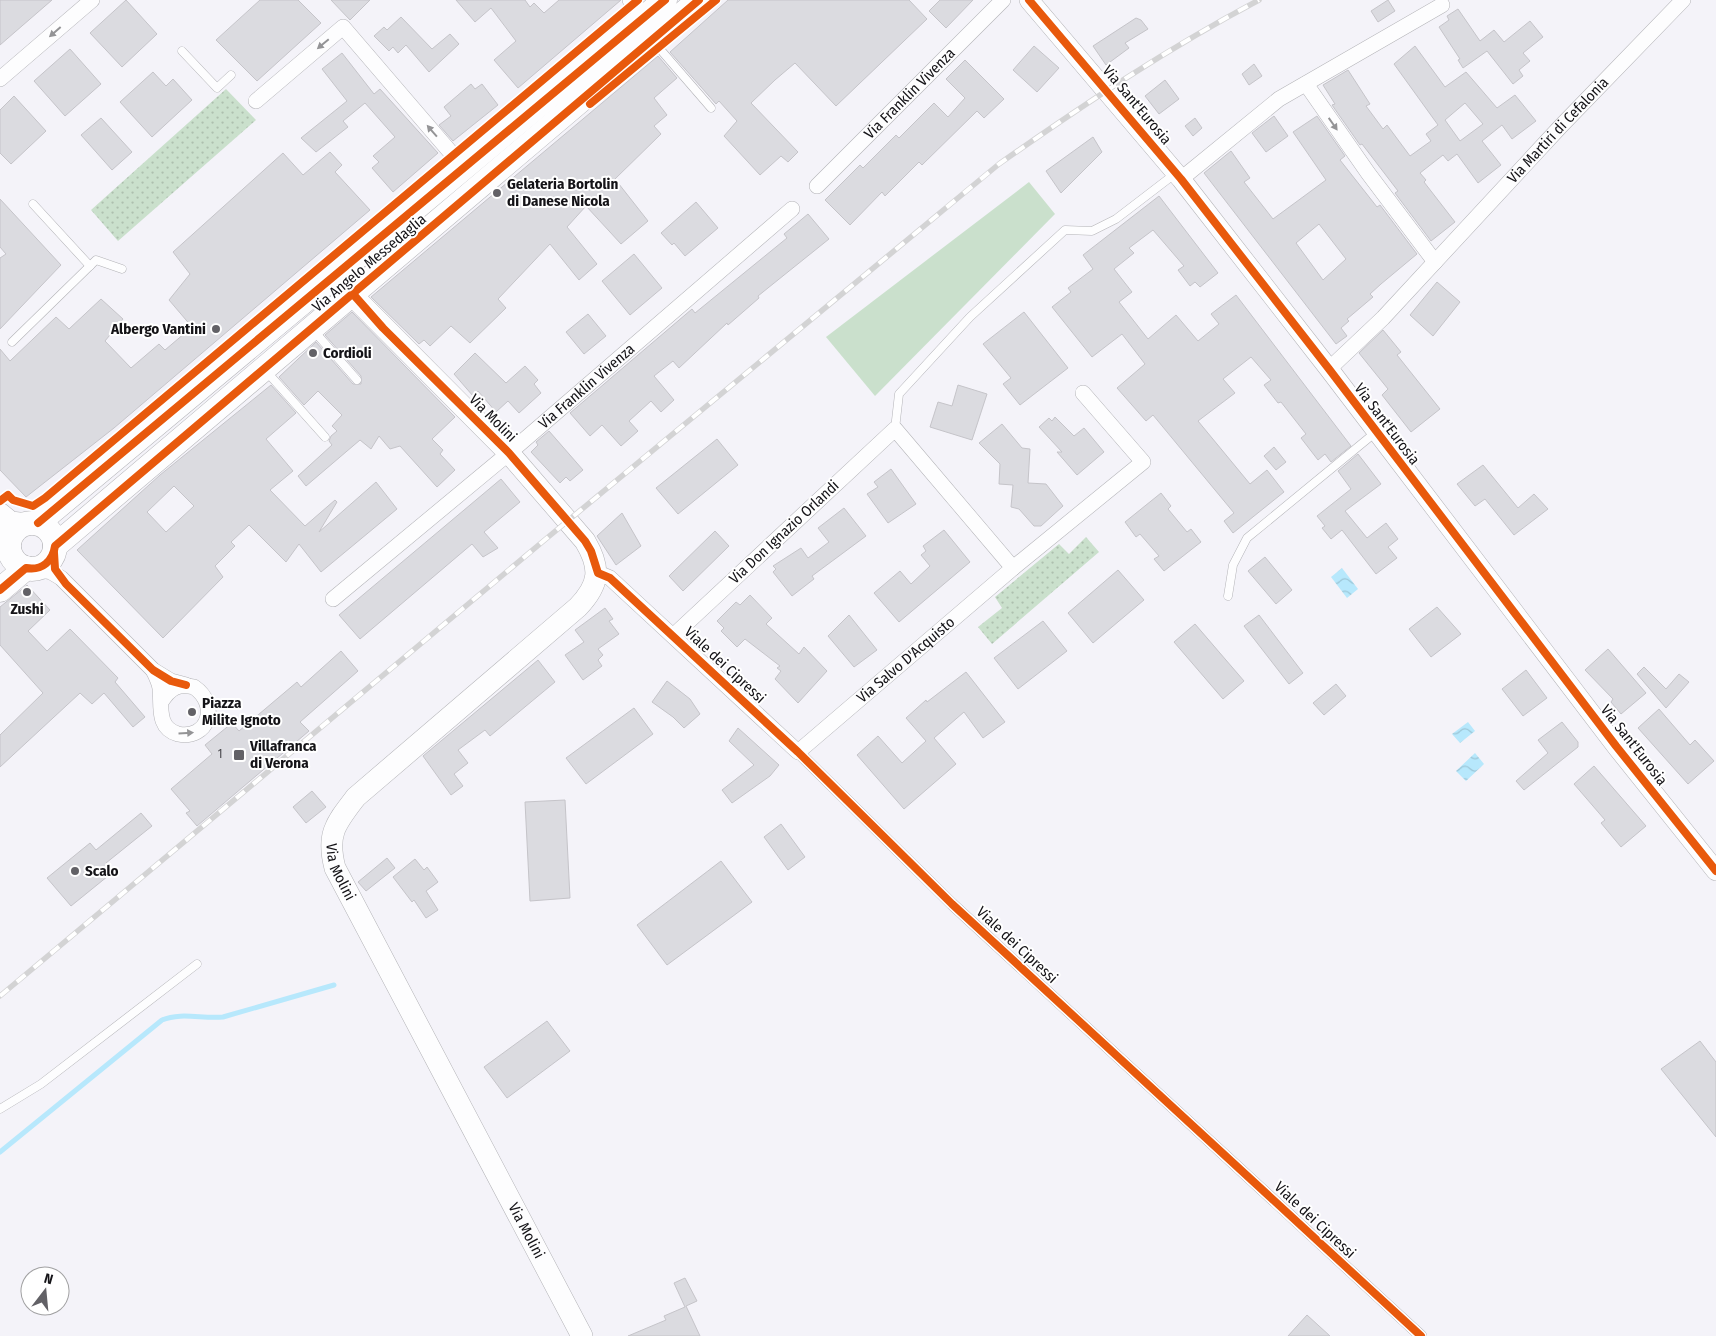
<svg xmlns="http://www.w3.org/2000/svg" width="1716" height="1336" viewBox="0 0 1716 1336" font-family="'Fira Sans Condensed',sans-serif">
	<defs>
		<pattern id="park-dots" width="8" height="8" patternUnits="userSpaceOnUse" patternTransform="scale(1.25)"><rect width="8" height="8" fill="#cae0cc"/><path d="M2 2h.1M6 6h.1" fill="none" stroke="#adbfae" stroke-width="1.8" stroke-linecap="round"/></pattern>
		<pattern id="water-waves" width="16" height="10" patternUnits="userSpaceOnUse" patternTransform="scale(1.25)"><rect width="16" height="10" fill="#b7e8fc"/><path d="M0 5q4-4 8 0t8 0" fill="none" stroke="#9cc6d7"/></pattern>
	</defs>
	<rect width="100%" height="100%" fill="#f4f3f9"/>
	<g fill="url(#park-dots)">
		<polygon points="226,89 256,120 118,241 91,210"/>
		<polygon points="1086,537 1099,552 992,644 978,627 1002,608 995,597 1059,544 1069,554"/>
	</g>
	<polygon fill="#cae0cc" points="1029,182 1055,214 875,396 826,337"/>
	<g fill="url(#water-waves)">
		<polygon points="1342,568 1358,589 1347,598 1331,577"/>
		<polygon points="1468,722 1475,731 1460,743 1452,734"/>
		<polygon points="1475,753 1484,764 1466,781 1456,771"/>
	</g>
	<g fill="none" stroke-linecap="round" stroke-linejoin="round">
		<path stroke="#b7e8fc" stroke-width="5" d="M 0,1152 L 162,1020 C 181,1012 202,1019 223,1017 L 334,985"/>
	</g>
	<g fill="#dbdbe0" stroke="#c5c4c9" fill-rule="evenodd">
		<polygon points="0,0 52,0 0,45"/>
		<polygon points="126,0 157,34 122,67 90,33"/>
		<polygon points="260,0 298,0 321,23 257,81 216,40"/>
		<polygon points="331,0 370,0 350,20"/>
		<polygon points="456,0 525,0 530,7 534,3 544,13 559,0 621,0 518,88 494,60 516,41 491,8 475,22"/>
		<polygon points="728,0 909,0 927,19 836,106 795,63 775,80 751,103 798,152 788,162 781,156 760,175 724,136 737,121 719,101 716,104 670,52"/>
		<polygon points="940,0 973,0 946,28 929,11"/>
		<polygon points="1388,0 1395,11 1378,22 1371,11"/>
		<polygon points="1458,9 1480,41 1494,30 1504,42 1530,21 1543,37 1523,53 1530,61 1519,70 1523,76 1513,84 1487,51 1463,68 1458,60 1460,59 1439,27 1449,20 1447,16"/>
		<polygon points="401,17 432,49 450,34 459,44 429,72 406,45 398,53 393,47 389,51 374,36 384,27 387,30"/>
		<polygon points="1136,18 1141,20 1148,29 1125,43 1129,48 1106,65 1093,46"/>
		<polygon points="1034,46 1059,68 1037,92 1013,70"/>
		<path d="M 1415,46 L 1445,87 L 1466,72 L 1497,108 L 1515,95 L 1536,121 L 1512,139 L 1502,125 L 1482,141 L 1501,165 L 1478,183 L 1457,154 L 1448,161 L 1443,155 L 1420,173 L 1426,180 L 1424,182 L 1455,222 L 1431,241 L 1395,193 L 1398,191 L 1362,144 L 1360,145 L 1332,105 L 1335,104 L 1323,85 L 1348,70 L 1370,104 L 1366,106 L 1383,129 L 1387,125 L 1410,156 L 1431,141 L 1426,134 L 1438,125 L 1394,64 ZM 1465,103 L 1483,124 L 1460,141 L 1445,120 Z"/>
		<polygon points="70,49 101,84 65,116 34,81"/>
		<polygon points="342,53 374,94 380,89 438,153 393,192 372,168 379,162 373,156 395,137 365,103 343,121 348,127 316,152 301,138 347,101 322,69"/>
		<polygon points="658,56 677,78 654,98 667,115 654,126 661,134 615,179 648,221 621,244 586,206 567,227 597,264 579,280 550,244 498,299 506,308 470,343 451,326 430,346 424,340 419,344 371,297"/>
		<polygon points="965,60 1004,99 984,118 977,111 922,165 919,162 885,196 882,192 850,225 825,200 860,165 863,168 896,135 899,138 934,103 948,117 965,98 946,79"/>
		<polygon points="1254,64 1262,76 1249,85 1242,74"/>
		<polygon points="153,72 166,86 173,79 192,100 152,137 120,102"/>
		<polygon points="1165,80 1179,99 1159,114 1145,96"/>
		<polygon points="471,84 475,89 482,84 498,105 453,141 439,125 451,116 444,107"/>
		<polygon points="14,96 46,131 11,164 0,153 0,110"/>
		<polygon points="1274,116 1288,136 1266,152 1252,133"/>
		<path d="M 1317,116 L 1345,156 L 1340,160 L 1377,207 L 1380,205 L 1417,254 L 1381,284 L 1370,294 L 1373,297 L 1347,319 L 1349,321 L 1341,328 L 1347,336 L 1336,344 L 1204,173 L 1231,151 L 1250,178 L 1244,182 L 1273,219 L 1326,180 L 1293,132 ZM 1319,224 L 1346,259 L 1323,280 L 1296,243 Z"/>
		<polygon points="101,118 132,152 112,170 81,135"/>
		<polygon points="1195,118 1202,128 1193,136 1185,126"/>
		<polygon points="1093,137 1102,152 1061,193 1046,171"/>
		<polygon points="330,152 342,165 335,172 370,210 114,428 26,497 0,470 0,349 10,361 56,317 69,329 101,299 123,319 105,341 131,368 159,344 165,350 192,327 169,300 190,274 173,252 283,153 303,175"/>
		<polygon points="1159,196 1218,273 1200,287 1195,282 1190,286 1178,270 1184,266 1153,230 1129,248 1134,253 1114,269 1132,292 1119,302 1148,339 1176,315 1198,341 1219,324 1211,314 1236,295 1351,446 1331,462 1325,454 1318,460 1301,438 1306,434 1281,402 1278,403 1264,385 1271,380 1251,357 1223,379 1235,393 1198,421 1250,484 1267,470 1284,492 1233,533 1224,521 1234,513 1153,415 1146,421 1117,388 1145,364 1122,334 1092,357 1052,307 1071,292 1068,288 1093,269 1083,255"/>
		<polygon points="0,199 61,265 0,329 0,258 6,254 0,247"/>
		<polygon points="696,202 718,228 685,256 674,243 672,245 661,233"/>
		<polygon points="808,214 829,239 758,296 759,298 728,325 727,323 679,368 673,361 654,376 674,400 661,412 651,401 629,421 638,431 621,446 602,425 590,436 570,413 692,309 695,313 787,238 784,234"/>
		<polygon points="634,254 662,288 630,315 602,281"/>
		<polygon points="1437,282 1460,302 1433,336 1410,315"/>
		<polygon points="352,312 455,417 432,439 443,450 440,454 455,470 437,487 400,446 390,449 379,436 371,449 360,440 306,486 298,476 332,445 329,441 331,436 337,431 332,426 342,415 318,391 304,405 279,377 316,342 353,384 361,384 361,376 325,335"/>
		<polygon points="1024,312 1068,368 1020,405 1003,384 1011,378 983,344"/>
		<polygon points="588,314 606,336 584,354 566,332"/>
		<polygon points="1383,330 1401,352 1397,355 1440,409 1411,432 1382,395 1388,389 1359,353"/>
		<polygon points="475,353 506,383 525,366 538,380 534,384 541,393 519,413 508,401 496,412 478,391 473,396 454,374"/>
		<path d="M 271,385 L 296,413 L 266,439 L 293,471 L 270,490 L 305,526 L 335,500 L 337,502 L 319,532 L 376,482 L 397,509 L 321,572 L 299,544 L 286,562 L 249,525 L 231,542 L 235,546 L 215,566 L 223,577 L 163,638 L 77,550 L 160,475 ZM 174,486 L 194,506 L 166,532 L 147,512 Z"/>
		<polygon points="958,385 987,394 972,440 930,427 938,402 952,406"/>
		<polygon points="1055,417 1074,436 1084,428 1104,452 1077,475 1057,452 1062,452 1039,427 1049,418 1052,421"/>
		<polygon points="1002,424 1022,448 1030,449 1028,483 1046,484 1063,506 1041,526 1034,526 1019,509 1011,507 1013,485 999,484 1000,464 979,443"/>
		<polygon points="549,431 583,470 570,481 566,477 560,483 531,452 538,445 536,442"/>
		<polygon points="717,439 738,465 678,514 656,488"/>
		<polygon points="1274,447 1286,462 1276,470 1264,456"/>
		<polygon points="1358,454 1381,484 1345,511 1367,538 1386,523 1398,539 1388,547 1397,558 1376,574 1342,530 1331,539 1322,528 1325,526 1317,516 1351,489 1338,471"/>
		<polygon points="1483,465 1518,508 1534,494 1548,509 1514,535 1485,499 1475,506 1457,484"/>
		<polygon points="891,469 916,504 888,523 867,494 878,487 874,482"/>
		<polygon points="501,479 520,502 484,532 498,548 483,557 472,544 360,639 339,615"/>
		<polygon points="1161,493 1171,506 1168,509 1187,532 1191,529 1201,542 1164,571 1154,559 1159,556 1140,534 1136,537 1125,522"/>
		<polygon points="844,508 866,536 812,576 814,579 792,596 773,572 776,569 773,566 801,548 808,558 829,542 818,528"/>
		<polygon points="622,513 641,546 616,565 597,536"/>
		<polygon points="944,530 970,562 899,622 874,593 900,571 911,584 930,566 921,555 926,551 923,546"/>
		<polygon points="715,531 729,546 683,591 669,576"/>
		<polygon points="1265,557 1292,590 1276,604 1248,571"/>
		<polygon points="1118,570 1144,600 1093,643 1068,613"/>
		<polygon points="27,585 50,610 28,631 47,651 70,629 118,678 115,682 145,717 133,727 104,693 92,704 80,693 0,767 0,735 43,693 0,645 0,607"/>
		<polygon points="750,595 772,618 766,624 799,654 804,647 827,671 798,703 775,679 781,671 777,668 780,666 745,639 737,647 721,631 724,628 717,621 736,602 740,605"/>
		<polygon points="1437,607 1461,634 1431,657 1409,629"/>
		<polygon points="605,608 613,619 609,621 619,634 598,649 603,655 598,660 602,666 583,680 565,655 584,642 575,630"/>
		<polygon points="849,615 877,650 854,667 828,636"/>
		<polygon points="1259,615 1303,673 1289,684 1244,626"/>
		<polygon points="1043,621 1067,651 1018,689 994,658"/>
		<polygon points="1195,624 1244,681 1223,699 1174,642"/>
		<polygon points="1608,649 1646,693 1621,714 1611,702 1613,699 1585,670"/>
		<polygon points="341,651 358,671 300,722 309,731 197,826 186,813 190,811 171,789 212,754 205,745 232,723 239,731 297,682 301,687"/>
		<polygon points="538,660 555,682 490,736 485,730 458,750 468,763 454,774 463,786 451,795 423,756"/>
		<polygon points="1644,667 1666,689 1679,674 1689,682 1666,708 1637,674"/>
		<polygon points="1526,670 1547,698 1523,716 1502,689"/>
		<polygon points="966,672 1005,722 983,738 964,712 934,738 956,764 904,809 857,755 878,736 902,763 926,741 906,718 926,700 927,702"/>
		<polygon points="667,681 690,699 700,714 684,728 673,717 652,702"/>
		<polygon points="1336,684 1346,696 1324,715 1313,703"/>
		<polygon points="634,708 653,734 586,784 566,758"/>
		<polygon points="1659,709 1690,745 1695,740 1714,761 1688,784 1638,728"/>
		<polygon points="1562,722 1578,742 1578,747 1524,790 1516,781 1548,753 1538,740"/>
		<polygon points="738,728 779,765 770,776 732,803 722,790 754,765 729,741"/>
		<polygon points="1594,766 1646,826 1621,847 1601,823 1605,820 1574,784"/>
		<polygon points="312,791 326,807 306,823 293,807"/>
		<polygon points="565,800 570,898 530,901 525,802"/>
		<polygon points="141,813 152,826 106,863 113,872 71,906 47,878 90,843 96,850"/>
		<polygon points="781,824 805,857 788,870 764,837"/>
		<polygon points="387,858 395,868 366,891 358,882"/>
		<polygon points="415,859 424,870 427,867 438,882 426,891 438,910 426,918 414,900 412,902 393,877"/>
		<polygon points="721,861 752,902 667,965 637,925"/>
		<polygon points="547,1021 570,1051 507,1098 484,1067"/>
		<polygon points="1700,1041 1716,1062 1716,1137 1661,1069"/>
		<polygon points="685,1278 697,1301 686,1306 700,1336 628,1336 666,1320 664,1316 685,1307 674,1283"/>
		<polygon points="1307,1315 1330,1336 1288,1336"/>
	</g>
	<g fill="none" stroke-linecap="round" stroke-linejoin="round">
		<g stroke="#b3b3b7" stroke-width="9">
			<g id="service">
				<polyline points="653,41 711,108"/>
				<polyline points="182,51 217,88 231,75"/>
				<polyline points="33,204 90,266"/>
				<polyline points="314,331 357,380"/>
				<polyline points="12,342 96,260 122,269"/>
				<polyline points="266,371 325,437"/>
				<polyline points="895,429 899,394 970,317 1065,230 1092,231 1116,219 1176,173"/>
				<polyline points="1228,596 1233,565 1247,538 1376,432"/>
				<polyline points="0,1109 41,1084 197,964"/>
			</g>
		</g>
		<g stroke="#b3b3b7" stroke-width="12">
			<polyline id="pedestrian" points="798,752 952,904 1421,1336"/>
		</g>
		<g stroke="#b3b3b7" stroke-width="16">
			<g id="minor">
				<polyline points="630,0 645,17"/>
				<polyline points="0,79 92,0"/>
				<polyline points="1306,84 1368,173 1435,262"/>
				<polyline points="256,101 343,27 464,168"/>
				<polyline points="1181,179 1279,99 1442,5"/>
				<path id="s1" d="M 817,186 L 1003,0"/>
				<path id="s2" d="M 1329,369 L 1383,318 L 1560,127 L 1683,0"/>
				<polyline points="1013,568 1143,462 1083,393"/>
				<polyline points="36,569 51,572 61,578 153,670 171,681 186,685"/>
				<path id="s3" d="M 598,573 L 610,578 L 798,752 L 1013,568 L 895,429 L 673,636"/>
				<path id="s4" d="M 333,599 L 509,453 L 792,209"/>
				<path d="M 153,670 C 156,676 159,682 160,688 C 162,705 156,728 178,734 C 208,740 220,705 194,687 C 178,683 170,688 161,702"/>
			</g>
		</g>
		<g stroke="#b3b3b7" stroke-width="20">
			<g id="tertiary">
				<polyline points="1029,0 1181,179 1329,369 1616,746 1716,871"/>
				<polyline points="0,512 11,521 27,523"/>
				<polyline points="3,516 8,526 9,539"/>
			</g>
		</g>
		<g stroke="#b3b3b7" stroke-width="22">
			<g id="secondary">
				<path id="s5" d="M 323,286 L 336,284 L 344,287 L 509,453 L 585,541 C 601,568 600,584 578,607 L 356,797 C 336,823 326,834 335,868 L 582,1336"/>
			</g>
		</g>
		<g stroke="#b3b3b7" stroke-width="25">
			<g id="primary">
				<circle cx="32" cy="546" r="23"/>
				<polyline points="38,523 665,0"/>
				<polyline points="55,546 699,0"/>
				<polyline points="0,590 26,568"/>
			</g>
		</g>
		<use href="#service" stroke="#fdfdfe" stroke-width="8"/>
		<use href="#pedestrian" stroke="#fdfdfe" stroke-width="11"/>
		<use href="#minor" stroke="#fdfdfe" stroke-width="15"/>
		<use href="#tertiary" stroke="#fdfdfe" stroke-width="19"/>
		<use href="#secondary" stroke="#fdfdfe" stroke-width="21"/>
		<use href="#primary" stroke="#fdfdfe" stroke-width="24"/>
		<g stroke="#d3d3d4" stroke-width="5.5">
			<path id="rail" d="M 0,996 L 547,538 L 999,164 C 1083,105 1168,48 1259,0"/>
		</g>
		<use href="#rail" stroke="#fff" stroke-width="4" stroke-dasharray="11" stroke-linecap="butt"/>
		<g stroke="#fff" stroke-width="11">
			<g id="cycleway">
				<polyline points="1029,0 1181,179 1329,369 1616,746 1716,871"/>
				<polyline points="590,104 716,0"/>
				<polyline points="353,294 383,328 509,453 585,541 591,551 598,573 610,578 798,752 952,904 1421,1336"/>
				<polyline points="0,501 8,495 13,500 33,506 45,498 638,0"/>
				<polyline points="38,523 665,0"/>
				<polyline points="54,553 55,569 66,584 153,670 171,681 186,685"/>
				<path d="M 0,590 L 26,568 C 42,571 53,561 55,546 L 699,0"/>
			</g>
		</g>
		<use href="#cycleway" stroke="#e8590c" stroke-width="8"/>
	</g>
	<defs><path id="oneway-solid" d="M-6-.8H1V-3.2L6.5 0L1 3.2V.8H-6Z" transform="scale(1.25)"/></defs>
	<g fill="#949496">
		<use href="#oneway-solid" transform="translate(55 32) rotate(139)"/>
		<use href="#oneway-solid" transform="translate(323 44) rotate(140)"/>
		<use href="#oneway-solid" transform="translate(1333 124) rotate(55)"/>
		<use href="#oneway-solid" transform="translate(432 131) rotate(-131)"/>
		<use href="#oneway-solid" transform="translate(186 733) rotate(-4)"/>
	</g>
	<g fill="#626166" stroke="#fff" stroke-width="2">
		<circle cx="497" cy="193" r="5"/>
		<circle cx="216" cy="329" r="5"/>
		<circle cx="313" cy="353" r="5"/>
		<circle cx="27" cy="592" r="5"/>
		<circle cx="192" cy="712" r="5"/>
		<rect x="233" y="749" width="12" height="12" rx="2.5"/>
		<circle cx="75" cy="871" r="5"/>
	</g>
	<g text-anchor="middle" stroke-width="4" stroke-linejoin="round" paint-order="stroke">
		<g font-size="12" fill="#464549">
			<text x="220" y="758">1</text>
		</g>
		<g font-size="15" fill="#141317" stroke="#fff">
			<text dy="5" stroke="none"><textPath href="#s1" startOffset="131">Via Franklin Vivenza</textPath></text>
			<text transform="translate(1137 105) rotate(50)" y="5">Via Sant'Eurosia</text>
			<text dy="5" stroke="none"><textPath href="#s2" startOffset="331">Via Martiri di Cefalonia</textPath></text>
			<text transform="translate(369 263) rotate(-40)" y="5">Via Angelo Messedaglia</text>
			<text dy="5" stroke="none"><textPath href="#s4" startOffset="331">Via Franklin Vivenza</textPath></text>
			<text transform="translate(493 418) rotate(45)" y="5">Via Molini</text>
			<text transform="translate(1387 424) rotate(53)" y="5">Via Sant'Eurosia</text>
			<text transform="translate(784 532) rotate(-43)" y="5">Via Don Ignazio Orlandi</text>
			<text dy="5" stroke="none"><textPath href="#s3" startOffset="411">Via Salvo D'Acquisto</textPath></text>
			<text transform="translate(725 665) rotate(43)" y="5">Viale dei Cipressi</text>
			<text transform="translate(1634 745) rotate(52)" y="5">Via Sant'Eurosia</text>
			<text dy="5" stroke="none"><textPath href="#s5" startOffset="821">Via Molini</textPath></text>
			<text transform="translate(1017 945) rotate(43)" y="5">Viale dei Cipressi</text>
			<text transform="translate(1315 1220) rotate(43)" y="5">Viale dei Cipressi</text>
			<text dy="5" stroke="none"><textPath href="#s5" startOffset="1226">Via Molini</textPath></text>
		</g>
		<g font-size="15" font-weight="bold" fill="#141317" stroke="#fff" text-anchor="start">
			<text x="507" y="189">Gelateria Bortolin<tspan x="507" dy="17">di Danese Nicola</tspan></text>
			<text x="206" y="334" text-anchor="end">Albergo Vantini</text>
			<text x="323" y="358">Cordioli</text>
			<text x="27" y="614" text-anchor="middle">Zushi</text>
			<text x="202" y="708">Piazza<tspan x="202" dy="17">Milite Ignoto</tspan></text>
			<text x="250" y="751">Villafranca<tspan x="250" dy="17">di Verona</tspan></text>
			<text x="85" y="876">Scalo</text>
		</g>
	</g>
	<g transform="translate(45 1291) rotate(16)"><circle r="24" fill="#ffffff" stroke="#a1a1a2"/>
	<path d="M0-4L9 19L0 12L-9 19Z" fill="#626166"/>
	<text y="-8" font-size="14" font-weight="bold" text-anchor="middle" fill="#141317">N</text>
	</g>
</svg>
